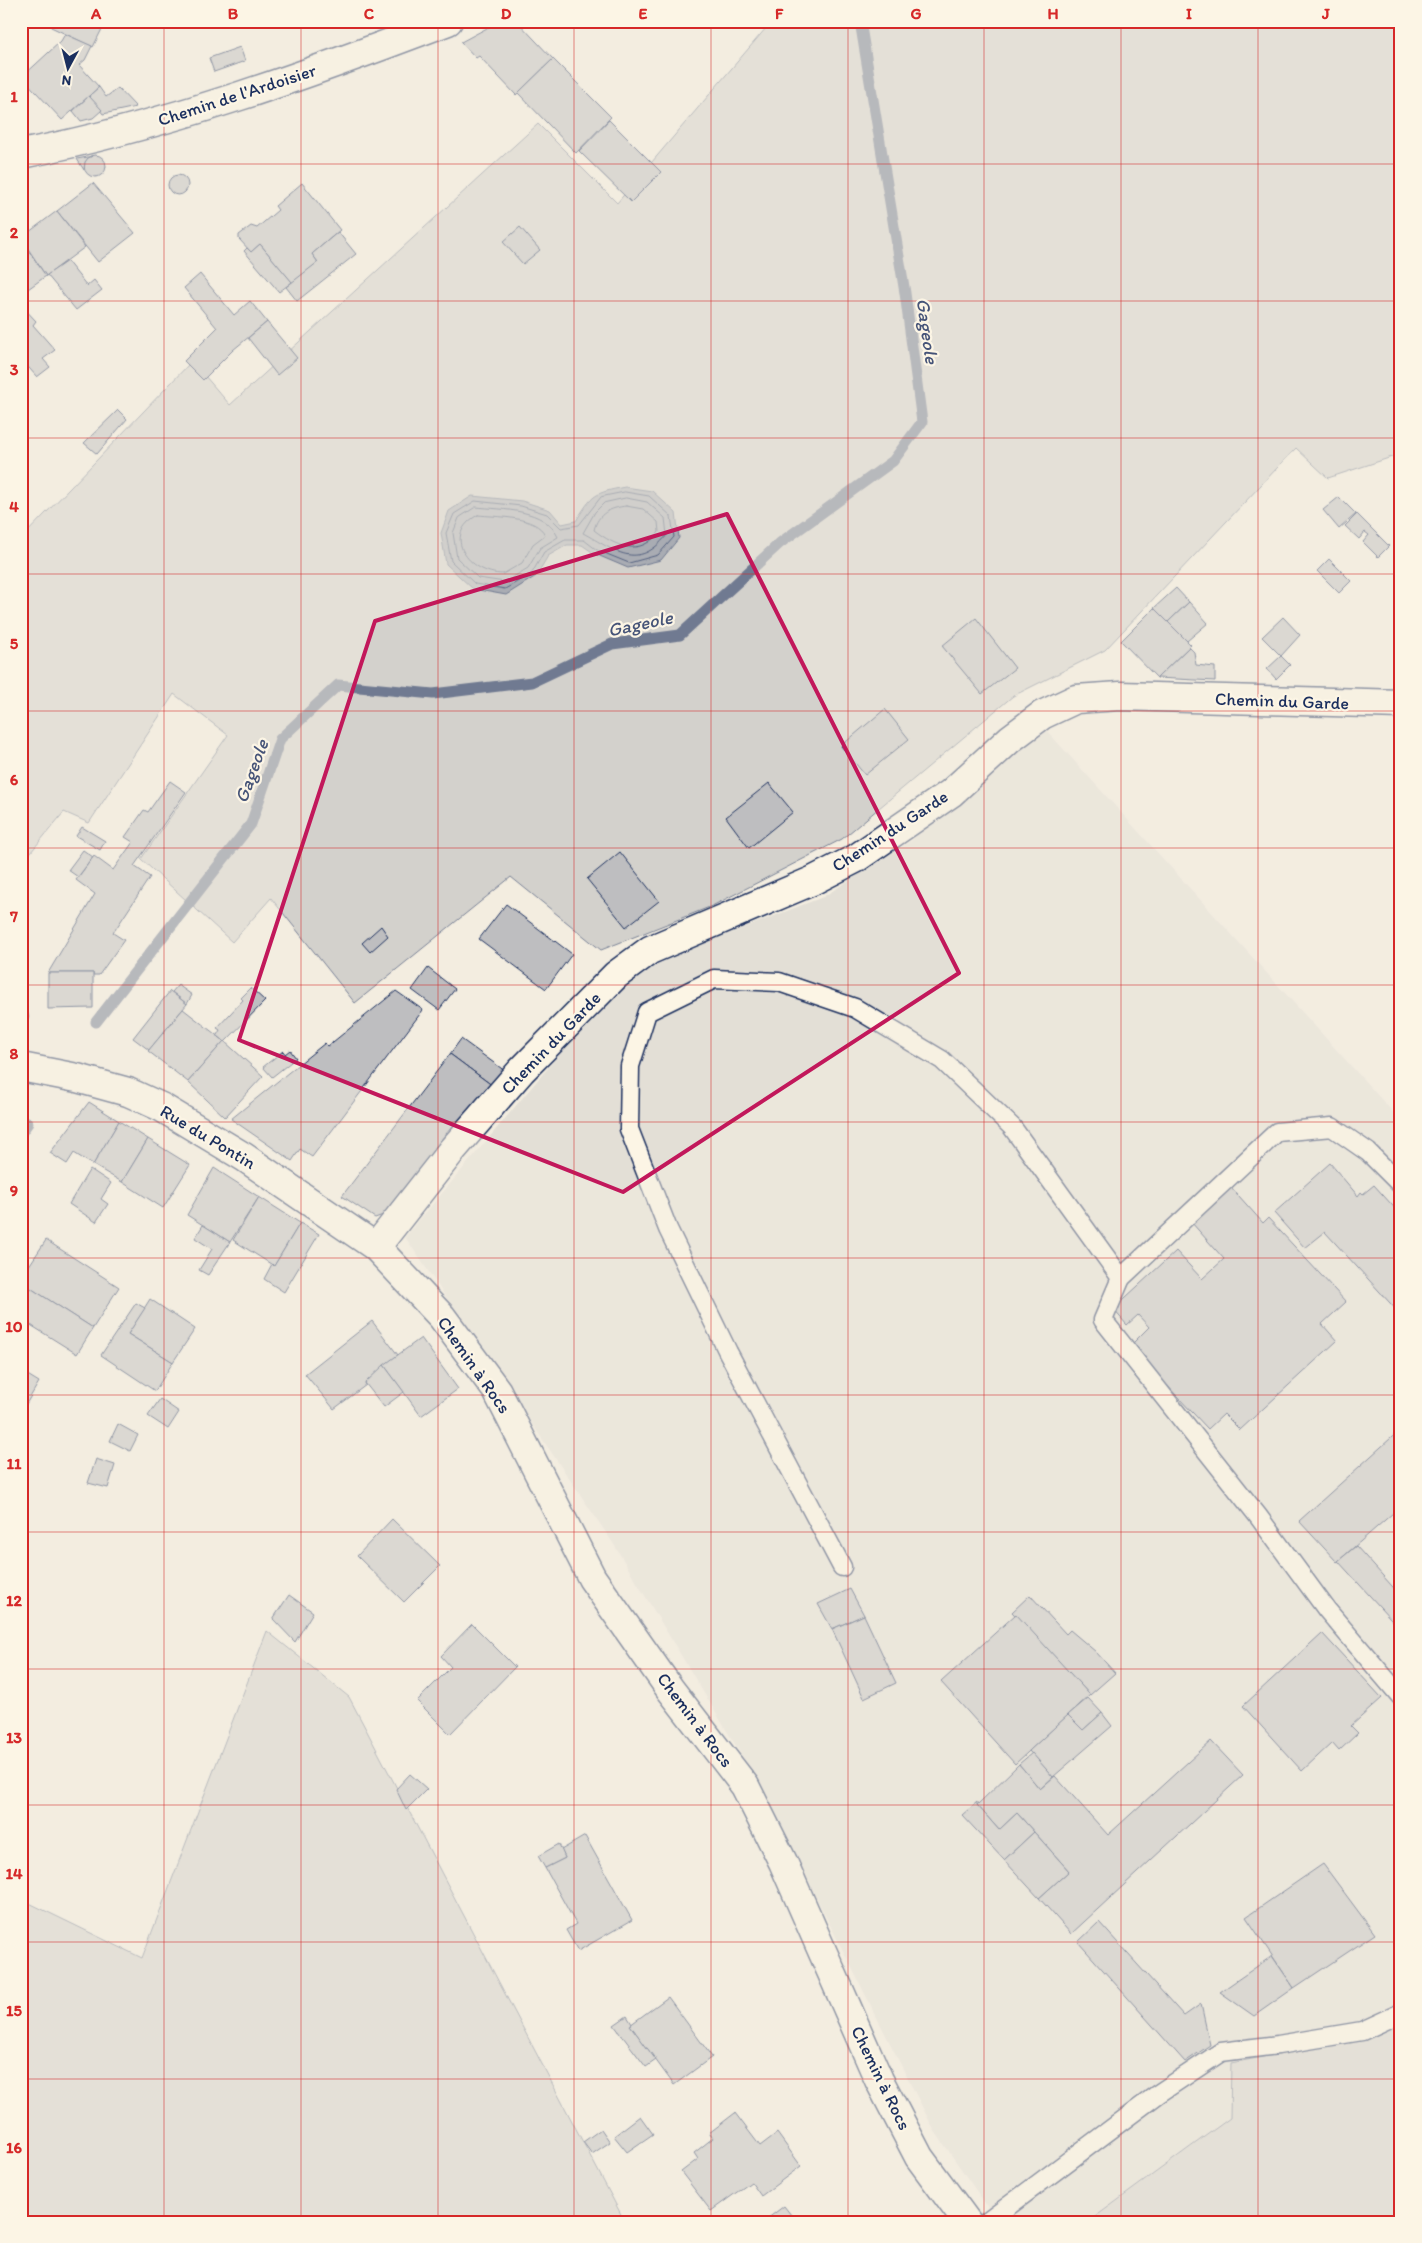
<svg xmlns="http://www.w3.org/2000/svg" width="1422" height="2243" viewBox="0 0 1422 2243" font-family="Itim,sans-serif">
	<rect width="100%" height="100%" fill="#f3ede0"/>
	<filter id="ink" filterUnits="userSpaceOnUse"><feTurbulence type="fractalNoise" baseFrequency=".02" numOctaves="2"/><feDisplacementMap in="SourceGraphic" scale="10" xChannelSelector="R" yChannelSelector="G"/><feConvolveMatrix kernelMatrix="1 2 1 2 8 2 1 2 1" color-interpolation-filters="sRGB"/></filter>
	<g filter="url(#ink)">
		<polygon fill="#e3dfd6" points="1038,721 1401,1121 1401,2023 1365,2038 1230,2118 1088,2222 998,2222 934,2130 756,1779 613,1543 405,1237 629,972 823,897 911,841"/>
		<g fill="#d3d1cc" stroke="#778095">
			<polygon points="772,21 1401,21 1401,454 1328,478 1296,448 1105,650 1013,696 842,839 712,906 601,950 511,877 355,1003 271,898 232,942 141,859 228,735 174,694 89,823 64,812 21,864 21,539 192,361 230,405 538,124 617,203"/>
			<polygon points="267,1631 349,1697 625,2222 21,2222 21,1899 142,1958"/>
			<polygon points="1401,2023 1401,2222 1088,2222 1230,2118 1231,2063 1365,2038"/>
		</g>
		<path fill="#a9acb3" stroke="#707a91" d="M 625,487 L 652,491 L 676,513 L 679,538 L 661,560 L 628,568 L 595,554 L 582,545 L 567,545 L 548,556 L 536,576 L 506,595 L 473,589 L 446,564 L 441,533 L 449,511 L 472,496 L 522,501 L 550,510 L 562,524 L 576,521 C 593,494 594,493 625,487 Z"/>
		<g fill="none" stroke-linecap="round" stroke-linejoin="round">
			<g stroke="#546180" stroke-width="1">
				<polygon points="625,492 649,496 671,516 674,537 658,555 629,563 597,550 584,540 565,540 544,552 532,573 505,589 475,584 451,561 446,533 454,514 475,501 521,506 547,514 561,528 579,525 601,497"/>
				<path d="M 626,498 L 647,502 L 665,518 L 667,535 C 637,572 615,550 583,533 L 595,512 L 604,503 Z"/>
				<path d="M 626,506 L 643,509 L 658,522 L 659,532 C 640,557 616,547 594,530 C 598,513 610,508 626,506 Z"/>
				<path d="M 476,507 C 503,510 545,508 558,537 L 540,548 L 528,568 L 505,582 L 478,578 L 457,558 L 453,533 L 459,518 Z"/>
				<path d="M 478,515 C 496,517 537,516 545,535 L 533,544 L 522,563 L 503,574 C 469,574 440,535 478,515 Z"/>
			</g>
			<g stroke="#707a91" stroke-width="11">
				<polyline points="96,1022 251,824 280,739 338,685 433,694 532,682 612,644 680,635 780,543 893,461 922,422 905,293 860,21"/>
				<polyline points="21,1133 28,1123"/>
			</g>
		</g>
		<g fill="#bebec0" stroke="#1b2f5e">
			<polygon points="54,21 106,21 93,47 51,27"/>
			<polygon points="500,21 517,21 553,59 516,95 479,56 476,58 461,42"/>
			<polygon points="65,34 92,46 85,60 79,65 99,87 62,120 22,77 61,41"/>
			<polygon points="240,47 245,61 214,72 209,58"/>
			<polygon points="553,59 611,117 576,153 518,93"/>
			<polygon points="99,87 106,97 118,88 136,107 103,114 89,96"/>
			<polygon points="89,96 102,110 93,118 81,121 73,111"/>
			<polygon points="609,120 661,172 631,202 579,151"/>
			<circle cx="95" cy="166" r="11"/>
			<polygon points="93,156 88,158 85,162 84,170 77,159"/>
			<circle cx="178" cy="185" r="10"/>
			<polygon points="93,183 135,233 98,262 57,211"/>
			<polygon points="302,183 340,230 312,254 318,262 293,284 260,244 251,252 239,239 239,235 251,226 257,228 278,210 275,206"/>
			<polygon points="57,211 85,247 46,276 21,238"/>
			<polygon points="520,227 540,250 523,264 503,242"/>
			<polygon points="338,232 356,254 297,301 286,287 318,262 312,254"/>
			<polygon points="21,240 46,276 21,294"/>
			<polygon points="260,244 292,282 279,292 244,251 247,248 251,252"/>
			<polygon points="67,261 87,286 94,280 102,290 76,310 47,275"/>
			<polygon points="200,274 234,315 250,301 267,322 233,350 203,380 184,361 217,328 184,288"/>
			<polygon points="21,305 36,321 33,325 55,350 43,359 50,367 37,377 21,359"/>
			<polygon points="267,322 297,358 277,375 248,338"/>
			<polygon points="118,410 127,419 97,454 84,443"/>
			<polygon points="1339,497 1356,514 1339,529 1323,510"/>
			<polygon points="1357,514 1389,546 1378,557 1363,542 1369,535 1365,532 1359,539 1345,526"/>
			<polygon points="1329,559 1351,581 1339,593 1317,571"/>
			<polygon points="1176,588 1189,602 1168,622 1154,608"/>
			<polygon points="1189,602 1208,623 1187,641 1168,622"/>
			<polygon points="1154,608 1191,645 1157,678 1121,641"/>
			<polygon points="1283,617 1300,635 1281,656 1262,637"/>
			<polygon points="976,618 1015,668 982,694 942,646"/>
			<polygon points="1189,647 1194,652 1196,665 1215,667 1215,681 1157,678"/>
			<polygon points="1281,656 1290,665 1276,679 1267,669"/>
			<polygon points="885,709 909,739 865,775 841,746"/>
			<polygon points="170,781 186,792 134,866 150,877 113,933 124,940 99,975 93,975 93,973 48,973 95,894 76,880 94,856 113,870 133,842 125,837 144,810 148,812"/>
			<polygon points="769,783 793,812 749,848 726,817"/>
			<polygon points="82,827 105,841 100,850 76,836"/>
			<polygon points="83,850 93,857 78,877 68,870"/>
			<polygon points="620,852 659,901 626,927 587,879"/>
			<polygon points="506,904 572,954 546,989 479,939"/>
			<polygon points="381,926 388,936 370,952 362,943"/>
			<polygon points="428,968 455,989 439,1010 412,990"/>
			<polygon points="48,973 93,973 93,1008 48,1009"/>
			<polygon points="178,985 192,995 187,1004 172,992"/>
			<polygon points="21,987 29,1018 21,1019"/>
			<polygon points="251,988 265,1001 225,1042 217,1035 220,1030 217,1028 243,1000 241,998"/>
			<polygon points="170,991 187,1004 149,1050 133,1038"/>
			<polygon points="396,991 423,1010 312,1157 300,1149 292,1161 231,1119 325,1043 328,1046"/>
			<polygon points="183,1009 224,1041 188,1082 148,1051"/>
			<polygon points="461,1039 505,1071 493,1086 450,1054"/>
			<polygon points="224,1041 263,1076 225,1117 188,1082"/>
			<polygon points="290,1050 296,1058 291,1062 285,1054"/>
			<polygon points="283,1051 291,1062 272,1077 263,1067"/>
			<polygon points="450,1054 493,1086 401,1195 383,1215 375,1218 342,1196"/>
			<polygon points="89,1102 119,1121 93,1165 74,1153 67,1164 50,1153"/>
			<polygon points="119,1121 148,1139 122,1182 93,1165"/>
			<polygon points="148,1139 190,1165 163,1208 122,1182"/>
			<polygon points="1330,1163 1358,1196 1361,1192 1363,1194 1374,1185 1401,1215 1401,1315 1325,1232 1305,1248 1274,1213"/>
			<polygon points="214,1168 259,1197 230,1242 187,1215"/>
			<polygon points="90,1169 111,1183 101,1199 108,1204 96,1222 69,1204"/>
			<polygon points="1230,1186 1263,1223 1268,1218 1346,1302 1322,1324 1337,1341 1240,1430 1224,1414 1208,1429 1130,1346 1149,1327 1138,1315 1127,1325 1113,1309 1176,1251 1202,1279 1224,1259 1191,1222"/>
			<polygon points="259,1197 300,1223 274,1266 233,1240"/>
			<polygon points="300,1223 319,1234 284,1292 264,1279 272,1264 274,1266"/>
			<polygon points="203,1225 230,1242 208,1275 199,1270 212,1249 195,1238"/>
			<polygon points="46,1240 119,1287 93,1328 21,1282 21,1278"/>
			<polygon points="21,1282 93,1328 77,1354 21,1319"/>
			<polygon points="150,1299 195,1329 173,1362 128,1334"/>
			<polygon points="136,1303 145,1308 128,1334 173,1362 155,1391 101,1355"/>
			<polygon points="372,1321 398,1355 365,1383 366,1385 334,1409 305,1374"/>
			<polygon points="421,1338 458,1389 421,1416 384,1365"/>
			<polygon points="384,1365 404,1392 384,1407 365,1383"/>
			<polygon points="21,1371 39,1382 22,1411 21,1410"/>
			<polygon points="160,1399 179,1412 168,1429 148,1416"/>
			<polygon points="118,1424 138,1435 130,1451 110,1441"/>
			<polygon points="1401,1429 1401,1506 1337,1562 1299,1521"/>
			<polygon points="96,1459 115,1465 108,1488 88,1483"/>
			<polygon points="392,1519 440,1566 404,1602 357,1556"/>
			<polygon points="1356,1546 1401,1596 1401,1630 1338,1561"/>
			<polygon points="850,1589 864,1615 832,1629 818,1604"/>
			<polygon points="289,1595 313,1612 295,1642 273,1619"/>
			<polygon points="1030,1595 1066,1634 1070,1630 1096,1652 1115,1673 1090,1695 1012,1612"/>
			<polygon points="1016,1614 1090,1695 1015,1764 941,1682"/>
			<polygon points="864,1615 896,1683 864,1698 832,1629"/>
			<polygon points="472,1624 515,1667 450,1734 417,1701 451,1667 441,1656"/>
			<polygon points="1322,1633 1382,1698 1351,1726 1358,1733 1339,1751 1332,1743 1302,1771 1243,1706"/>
			<polygon points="1088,1698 1102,1713 1083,1730 1068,1715"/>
			<polygon points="1102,1713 1112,1726 1053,1777 1029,1751 1068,1715 1083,1730"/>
			<polygon points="1211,1741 1243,1775 1071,1934 1039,1898 1069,1871 1017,1813 999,1830 977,1805 1019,1764 1040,1789 1055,1776 1108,1835"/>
			<polygon points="1032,1753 1053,1777 1040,1789 1019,1764"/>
			<polygon points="410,1774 427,1789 406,1810 396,1789"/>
			<polygon points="977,1802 977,1805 999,1830 1017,1813 1034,1832 1004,1860 962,1815"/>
			<polygon points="1034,1832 1069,1871 1039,1898 1004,1860"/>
			<polygon points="585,1836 632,1920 578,1951 566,1930 576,1924 545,1868 565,1858 561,1850"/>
			<polygon points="559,1844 565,1858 545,1868 538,1856"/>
			<polygon points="1323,1864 1375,1934 1294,1988 1246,1917"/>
			<polygon points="1099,1922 1184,2016 1201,2004 1210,2045 1185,2062 1078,1942"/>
			<polygon points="1272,1956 1294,1988 1254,2016 1220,1992"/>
			<polygon points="668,1997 712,2057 674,2085 630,2025"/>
			<polygon points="627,2016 632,2024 630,2025 656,2060 646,2067 614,2025"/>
			<polygon points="735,2113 760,2146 777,2133 801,2166 761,2196 751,2182 711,2211 681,2172 698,2159 694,2153 713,2138 709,2133"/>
			<polygon points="640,2116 653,2134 627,2152 614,2136"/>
			<polygon points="601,2129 610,2142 592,2154 583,2142"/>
			<polygon points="784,2206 795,2220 793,2222 763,2222"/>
			<polygon points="830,2216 834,2222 823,2222"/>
		</g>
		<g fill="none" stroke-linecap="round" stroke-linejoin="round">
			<g stroke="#1b2f5e" stroke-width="21">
				<g id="service">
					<polyline points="1401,1185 1368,1152 1332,1127 1277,1132 1121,1278 1103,1320 1258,1516 1327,1610 1401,1697"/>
					<polyline points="842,1567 728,1352 668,1229 629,1129 630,1066 647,1012 714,979 779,982 855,1008 942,1060 1012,1127 1121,1278"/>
					<polyline points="987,2222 1158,2094 1221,2052 1278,2045 1362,2031 1401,2013"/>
				</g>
			</g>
			<g stroke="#1b2f5e" stroke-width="31">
				<g id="minor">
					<polyline points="21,1067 77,1078 128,1092 161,1107 244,1157 376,1247 442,1317 497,1391 592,1578 670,1689 745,1786 783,1862 879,2080 919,2157 967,2222"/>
					<polyline points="376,1247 453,1149 521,1071 616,975 650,950 812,881 855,859 951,793 1010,739 1042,715 1076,699 1120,696 1401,704"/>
				</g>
			</g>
			<g stroke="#1b2f5e" stroke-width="31">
				<path id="tertiary" d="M 21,154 C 167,126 309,74 448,21"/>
			</g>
			<use href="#service" stroke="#fcf5e5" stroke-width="18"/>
			<use href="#minor" stroke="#fcf5e5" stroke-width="28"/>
			<use href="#tertiary" stroke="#fcf5e5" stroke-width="28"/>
		</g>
	</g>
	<path d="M0 0H1422V2243H0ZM 727,514 L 959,973 L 623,1192 L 239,1040 L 375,621 Z" fill="#f3ede0" fill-opacity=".55" fill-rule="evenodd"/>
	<path fill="none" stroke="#c2185b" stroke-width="4" stroke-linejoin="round" d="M 727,514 L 959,973 L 623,1192 L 239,1040 L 375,621 Z"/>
	<path fill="none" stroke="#d62828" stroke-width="1" stroke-opacity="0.55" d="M 164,21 L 164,2222M 301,21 L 301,2222M 438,21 L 438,2222M 574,21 L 574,2222M 711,21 L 711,2222M 848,21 L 848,2222M 984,21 L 984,2222M 1121,21 L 1121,2222M 1258,21 L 1258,2222M 21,164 L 1401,164M 21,301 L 1401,301M 21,438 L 1401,438M 21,574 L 1401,574M 21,711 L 1401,711M 21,848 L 1401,848M 21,985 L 1401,985M 21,1122 L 1401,1122M 21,1258 L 1401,1258M 21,1395 L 1401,1395M 21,1532 L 1401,1532M 21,1669 L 1401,1669M 21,1805 L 1401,1805M 21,1942 L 1401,1942M 21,2079 L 1401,2079"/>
	<g text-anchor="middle" stroke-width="4.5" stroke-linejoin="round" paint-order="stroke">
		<g font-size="18" fill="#1b2f5e" stroke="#fcf5e5">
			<text transform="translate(237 95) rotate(-18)" y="6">Chemin de l'Ardoisier</text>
			<text transform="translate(1282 701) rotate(2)" y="6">Chemin du Garde</text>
			<text transform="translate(890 831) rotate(-33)" y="6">Chemin du Garde</text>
			<text transform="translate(551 1043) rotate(-46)" y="6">Chemin du Garde</text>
			<text transform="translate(208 1137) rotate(31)" y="6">Rue du Pontin</text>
			<text transform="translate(474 1365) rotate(55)" y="6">Chemin à Rocs</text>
			<text transform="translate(695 1720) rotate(53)" y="6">Chemin à Rocs</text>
			<text transform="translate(881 2078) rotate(64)" y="6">Chemin à Rocs</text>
		</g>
		<g font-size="19" font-style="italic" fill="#465478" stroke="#fcf5e5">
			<text transform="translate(928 331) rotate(82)" y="7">Gageole</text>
			<text transform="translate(640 623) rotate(-12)" y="7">Gageole</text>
			<text transform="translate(251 771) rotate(-70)" y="7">Gageole</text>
		</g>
	</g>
	<rect width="1422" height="2243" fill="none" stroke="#fcf5e5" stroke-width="55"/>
	<g transform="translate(68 68) rotate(187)" stroke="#fcf5e5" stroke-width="4" paint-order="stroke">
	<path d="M0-4L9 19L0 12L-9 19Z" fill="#1b2f5e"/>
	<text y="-8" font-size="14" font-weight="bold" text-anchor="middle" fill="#1b2f5e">N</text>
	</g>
	<rect x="28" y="28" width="1366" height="2188" fill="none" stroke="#d62828" stroke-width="2"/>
	<g font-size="16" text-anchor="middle" font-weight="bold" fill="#d62828">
		<text x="96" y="19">A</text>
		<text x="233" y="19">B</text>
		<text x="369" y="19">C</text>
		<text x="506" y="19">D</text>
		<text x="643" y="19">E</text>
		<text x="779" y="19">F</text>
		<text x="916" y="19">G</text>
		<text x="1053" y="19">H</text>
		<text x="1189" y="19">I</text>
		<text x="1326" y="19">J</text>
		<text x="14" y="102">1</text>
		<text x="14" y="238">2</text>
		<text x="14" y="375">3</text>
		<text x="14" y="512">4</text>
		<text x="14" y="649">5</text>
		<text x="14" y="785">6</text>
		<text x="14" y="922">7</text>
		<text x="14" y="1059">8</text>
		<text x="14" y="1196">9</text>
		<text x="14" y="1332">10</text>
		<text x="14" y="1469">11</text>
		<text x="14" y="1606">12</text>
		<text x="14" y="1743">13</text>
		<text x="14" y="1879">14</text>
		<text x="14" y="2016">15</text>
		<text x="14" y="2153">16</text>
	</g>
</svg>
